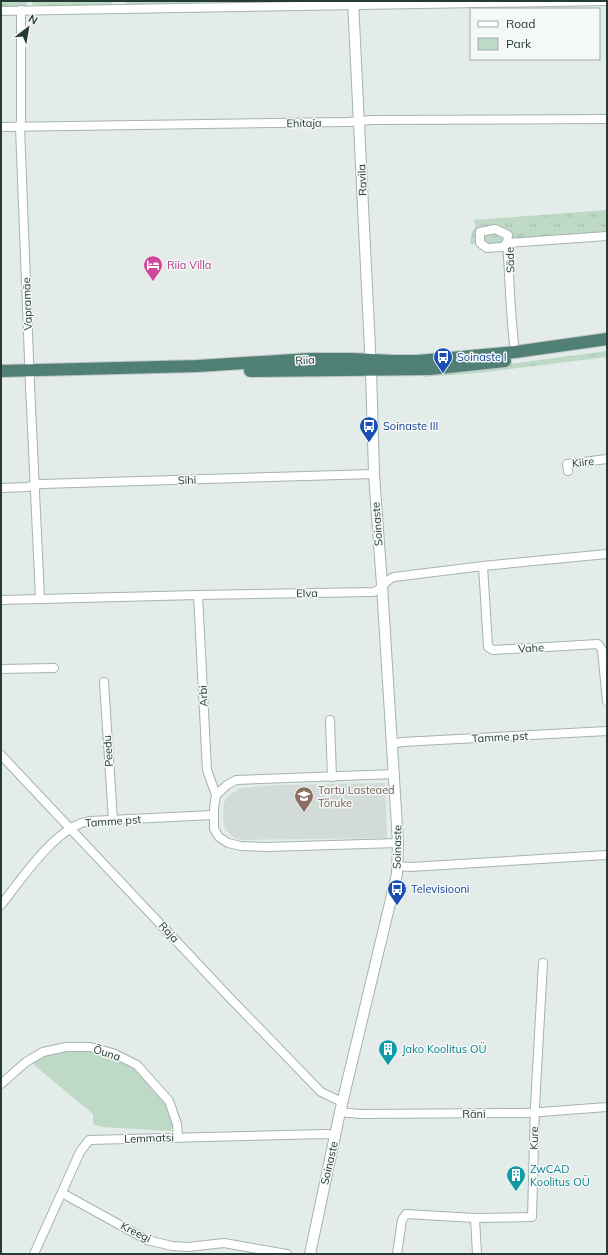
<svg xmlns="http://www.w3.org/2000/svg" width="608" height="1255" viewBox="0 0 608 1255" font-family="Mulish,sans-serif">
	<defs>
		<pattern id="grass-tufts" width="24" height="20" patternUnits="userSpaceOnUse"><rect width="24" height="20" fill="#bedac6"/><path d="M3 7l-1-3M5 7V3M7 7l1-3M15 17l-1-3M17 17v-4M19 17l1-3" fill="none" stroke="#a3bcab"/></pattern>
	</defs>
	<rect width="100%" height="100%" fill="#e3ece8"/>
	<polygon fill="#d2dbd7" points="385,783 387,838 241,840 234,838 225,829 223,817 224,803 227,797 240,788 275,785"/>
	<g fill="url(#grass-tufts)">
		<polygon points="1,1 28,1 26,6 1,6"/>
		<polygon points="31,1 113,1 111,5 63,6 33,5"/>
		<polygon points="123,1 204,1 200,3 129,5"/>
		<polygon points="217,1 273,1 273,2 220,3"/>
		<polygon points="607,210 607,235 506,244 470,244 472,232 476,226 473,220"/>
		<polygon points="607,351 607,357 478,373 423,377 436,372 500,366 517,363"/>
	</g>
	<polygon fill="#bedac6" points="85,1048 125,1058 164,1094 173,1122 171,1131 102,1127 93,1124 93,1114 34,1065 30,1059 39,1054"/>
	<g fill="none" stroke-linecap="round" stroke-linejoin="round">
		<g stroke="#a6b3af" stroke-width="10">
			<g id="minor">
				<polyline points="21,10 21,120 20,127 30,385 40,598"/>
				<polyline points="1,11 607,1"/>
				<polyline points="1,127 348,122 372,120 607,119"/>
				<polygon points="495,229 508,235 507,243 502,247 487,248 480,243 480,232"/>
				<path d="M 515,352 C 510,316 510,279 507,243 L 607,236"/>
				<polyline points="568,471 567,464 607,459"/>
				<polyline points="1,488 27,487 41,484 374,474"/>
				<polyline points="483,566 488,647 493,650 598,644 602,650 607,701"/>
				<polyline points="198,595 207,770 216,795"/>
				<path d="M 1,600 L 198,595 L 373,592 C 382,590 385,580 394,577 L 483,566 L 607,554"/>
				<polyline points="1,669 54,668"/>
				<polyline points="104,682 113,820"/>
				<polyline points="330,720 332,777"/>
				<polyline points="392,744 402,742 607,731"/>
				<polyline points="1,755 229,997 321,1092 342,1102"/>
				<polyline points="395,774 236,780 227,785 216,795 214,809 214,829 219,837 228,843 241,846 266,847 398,843"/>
				<polyline points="397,866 410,867 607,855"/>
				<path d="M 1,905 C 21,880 57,825 90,821 L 213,815"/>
				<polyline points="1,1084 26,1062 43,1052 66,1047 90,1047 113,1053 137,1065 169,1101 177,1124 178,1137"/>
				<polyline points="340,1112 360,1114 527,1113 607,1107"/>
				<polyline points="62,1193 147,1240 172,1246 188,1247 224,1243 287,1254"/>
				<polyline points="475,1218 477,1254"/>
				<polyline points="34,1254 80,1152 89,1140 326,1134 335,1135"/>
				<polyline points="397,1254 402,1220 406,1214 475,1218 532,1217 535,1106 543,963"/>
			</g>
		</g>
		<g stroke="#a6b3af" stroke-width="12">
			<polyline id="tertiary" points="310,1254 340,1112 397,874 398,843 382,585 374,474 371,370 353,1"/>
		</g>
		<g stroke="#c2c8c6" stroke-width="14">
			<g id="trunk">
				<polyline points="1,371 198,366 309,359 352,359 393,361 418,361 515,352 607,339"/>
				<polyline points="250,371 430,369 505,361"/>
			</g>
		</g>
		<use href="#minor" stroke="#fff" stroke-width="8"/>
		<use href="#tertiary" stroke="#fff" stroke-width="10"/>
		<use href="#trunk" stroke="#508075" stroke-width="12"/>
	</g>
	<defs>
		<g id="hotel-pin" transform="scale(1)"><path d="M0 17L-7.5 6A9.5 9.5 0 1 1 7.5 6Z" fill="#d1479c" stroke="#f4f8f6"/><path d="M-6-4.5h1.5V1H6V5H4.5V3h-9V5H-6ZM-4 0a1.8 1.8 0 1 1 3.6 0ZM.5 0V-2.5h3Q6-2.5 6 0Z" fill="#fff"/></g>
		<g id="bus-pin" transform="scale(1)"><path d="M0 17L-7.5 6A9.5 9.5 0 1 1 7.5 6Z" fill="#1a4fb4" stroke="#f4f8f6"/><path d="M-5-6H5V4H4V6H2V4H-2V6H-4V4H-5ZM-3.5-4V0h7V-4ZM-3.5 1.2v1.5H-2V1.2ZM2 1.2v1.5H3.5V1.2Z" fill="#fff"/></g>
		<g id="school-pin" transform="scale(1)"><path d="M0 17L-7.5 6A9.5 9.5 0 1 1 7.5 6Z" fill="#8d6e63" stroke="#f4f8f6"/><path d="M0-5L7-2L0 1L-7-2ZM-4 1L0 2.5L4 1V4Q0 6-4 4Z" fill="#fff"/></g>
		<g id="building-pin" transform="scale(1)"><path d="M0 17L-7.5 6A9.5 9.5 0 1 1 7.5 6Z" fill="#0f9aa8" stroke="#f4f8f6"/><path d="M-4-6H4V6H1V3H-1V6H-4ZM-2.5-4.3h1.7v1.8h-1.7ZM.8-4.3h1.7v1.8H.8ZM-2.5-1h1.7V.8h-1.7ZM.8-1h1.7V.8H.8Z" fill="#fff"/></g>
	</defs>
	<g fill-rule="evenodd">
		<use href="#hotel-pin" x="153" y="265"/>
		<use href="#bus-pin" x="443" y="357"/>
		<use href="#bus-pin" x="369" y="426"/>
		<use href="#school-pin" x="304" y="796"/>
		<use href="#bus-pin" x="397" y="889"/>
		<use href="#building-pin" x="388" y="1049"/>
		<use href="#building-pin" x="516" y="1175"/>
	</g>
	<g text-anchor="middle" stroke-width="3" stroke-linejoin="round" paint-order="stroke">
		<g font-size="11" fill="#253b35" stroke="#f4f8f6">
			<text transform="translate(304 123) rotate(-1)" y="4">Ehitaja</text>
			<text transform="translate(362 180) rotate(-93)" y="4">Ravila</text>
			<text transform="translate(510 260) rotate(-92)" y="4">Säde</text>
			<text transform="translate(27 304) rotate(-92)" y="4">Vapramäe</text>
			<text transform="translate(305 360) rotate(-3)" y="4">Riia</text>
			<text transform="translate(583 462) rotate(-6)" y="4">Kiire</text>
			<text transform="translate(187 480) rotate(-2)" y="4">Sihi</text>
			<text transform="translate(377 524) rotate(-94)" y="4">Soinaste</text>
			<text transform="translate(307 593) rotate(-1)" y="4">Elva</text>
			<text transform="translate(531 648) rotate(-3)" y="4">Vahe</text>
			<text transform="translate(203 696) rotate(-93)" y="4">Arbi</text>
			<text transform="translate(500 737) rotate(-3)" y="4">Tamme pst</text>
			<text transform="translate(108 751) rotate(-94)" y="4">Peedu</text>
			<text transform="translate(113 821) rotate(-4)" y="4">Tamme pst</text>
			<text transform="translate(397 847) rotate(-89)" y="4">Soinaste</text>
			<text transform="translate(169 932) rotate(47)" y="4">Raja</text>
			<text transform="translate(107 1053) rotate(18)" y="4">Õuna</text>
			<text x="474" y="1118">Räni</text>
			<text transform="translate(149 1138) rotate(-2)" y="4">Lemmatsi</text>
			<text transform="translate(534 1138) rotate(-89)" y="4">Kure</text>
			<text transform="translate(329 1163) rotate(-77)" y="4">Soinaste</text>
			<text transform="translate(136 1232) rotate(26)" y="4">Kreegi</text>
		</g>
		<g font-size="11" fill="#b23c85" stroke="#f4f8f6" text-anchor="start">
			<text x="167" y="269">Riia Villa</text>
		</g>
		<g font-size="11" fill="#164399" stroke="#f4f8f6" text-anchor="start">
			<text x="457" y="361">Soinaste I</text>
			<text x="383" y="430">Soinaste III</text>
			<text x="411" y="893">Televisiooni</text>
		</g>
		<g font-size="11" fill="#785e54" stroke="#f4f8f6" text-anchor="start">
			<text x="318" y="794">Tartu Lasteaed<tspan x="318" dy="13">Tõruke</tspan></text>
		</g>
		<g font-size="11" fill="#0d838f" stroke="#f4f8f6" text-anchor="start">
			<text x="402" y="1053">Jako Koolitus OÜ</text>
			<text x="530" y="1173">ZwCAD<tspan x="530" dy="13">Koolitus OÜ</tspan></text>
		</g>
	</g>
	<rect width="608" height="1255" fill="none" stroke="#253b35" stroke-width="4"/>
	<rect x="470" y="8" width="130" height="52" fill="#f4f8f6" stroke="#a1aca9"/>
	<rect x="478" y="21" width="20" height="6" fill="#ffffff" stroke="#a1aca9"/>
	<text x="506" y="28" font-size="12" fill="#253b35">Road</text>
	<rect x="478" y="38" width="20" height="12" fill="#bedac6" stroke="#a1aca9"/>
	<text x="506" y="48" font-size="12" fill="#253b35">Park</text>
	<g transform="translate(28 28) rotate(31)" stroke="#f4f8f6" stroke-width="3" paint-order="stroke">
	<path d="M0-3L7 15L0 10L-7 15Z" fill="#253b35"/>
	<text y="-6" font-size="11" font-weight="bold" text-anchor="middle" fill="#253b35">N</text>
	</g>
</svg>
